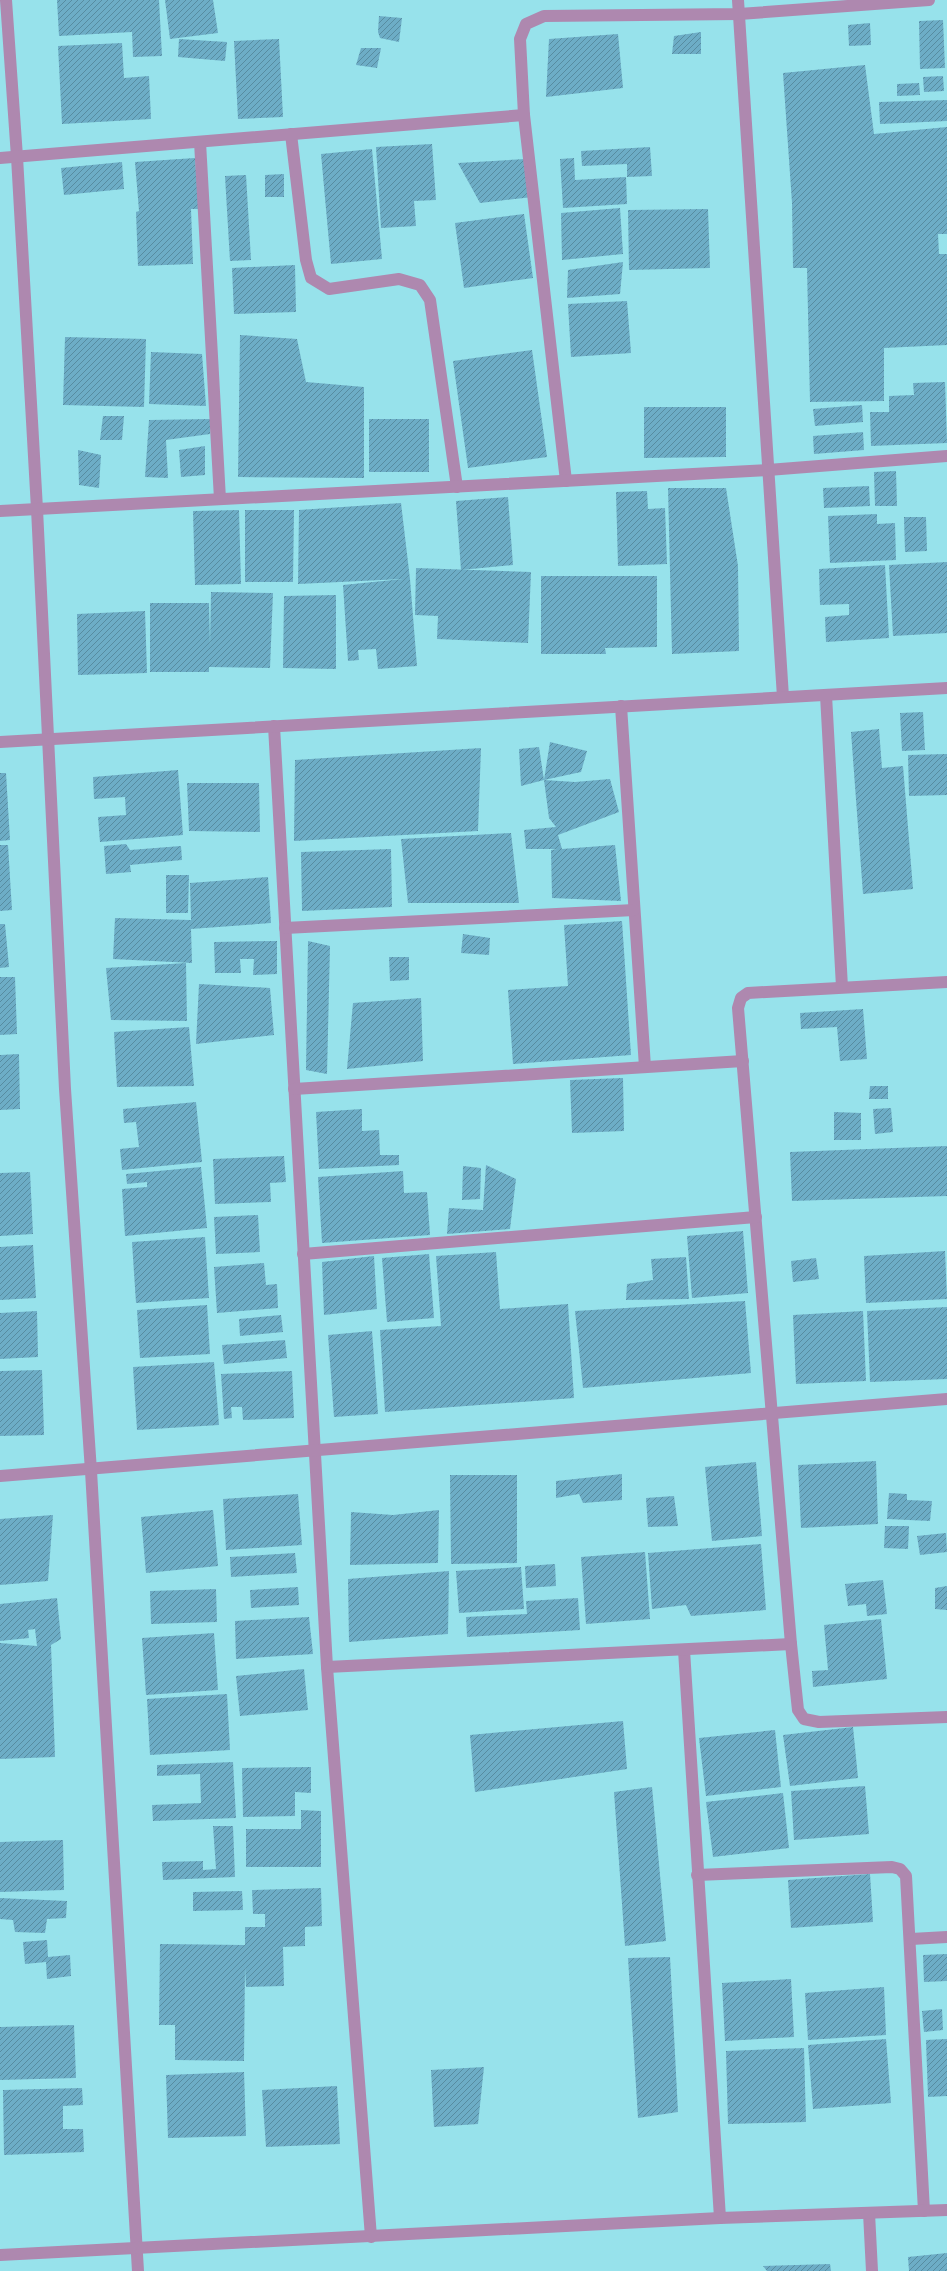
<svg xmlns="http://www.w3.org/2000/svg" width="947" height="2271" viewBox="0 0 947 2271" font-family="'IBM Plex Sans',sans-serif">
	<defs>
		<pattern id="building-hatch" width="6" height="6" patternUnits="userSpaceOnUse"><rect width="6" height="6" fill="#6dadc6"/><path d="M-1 1l2-2M0 6l6-6M5 7l2-2" fill="none" stroke="#578ca0"/></pattern>
	</defs>
	<rect width="100%" height="100%" fill="#97e2eb"/>
	<g fill="url(#building-hatch)">
		<polygon points="57,0 159,0 162,56 133,57 132,32 59,36"/>
		<polygon points="165,0 213,0 218,33 170,39"/>
		<polygon points="379,16 402,18 399,42 380,38 378,32"/>
		<polygon points="943,20 945,68 920,69 919,21"/>
		<polygon points="870,23 871,45 849,46 848,25"/>
		<polygon points="701,32 701,54 672,54 674,36"/>
		<polygon points="618,34 623,88 546,97 549,39"/>
		<polygon points="179,39 227,42 225,61 178,57"/>
		<polygon points="279,39 283,117 238,119 234,41"/>
		<polygon points="122,43 124,78 149,76 151,119 62,124 58,46"/>
		<polygon points="361,48 381,48 377,68 356,65"/>
		<polygon points="865,65 874,134 947,127 947,234 938,234 939,254 947,254 947,345 884,348 884,401 810,402 807,268 793,268 792,203 783,73"/>
		<polygon points="943,76 944,91 924,92 923,77"/>
		<polygon points="919,83 920,95 897,96 897,84"/>
		<polygon points="947,100 947,121 880,124 879,102"/>
		<polygon points="432,144 436,200 414,201 416,226 381,228 376,147"/>
		<polygon points="650,147 652,176 627,177 627,164 582,166 581,151"/>
		<polygon points="372,149 382,259 331,264 321,154"/>
		<polygon points="195,158 199,209 191,209 193,264 138,266 136,212 139,211 135,162"/>
		<polygon points="574,158 575,180 626,177 627,204 563,208 560,159"/>
		<polygon points="525,159 533,197 480,203 458,163"/>
		<polygon points="122,162 124,189 64,195 61,168"/>
		<polygon points="284,174 284,197 265,197 265,175"/>
		<polygon points="246,175 251,260 230,261 225,176"/>
		<polygon points="620,208 623,254 562,260 561,213"/>
		<polygon points="708,209 710,268 629,270 628,210"/>
		<polygon points="524,214 533,278 464,288 455,223"/>
		<polygon points="623,262 620,294 567,298 568,270"/>
		<polygon points="295,265 296,312 234,314 232,268"/>
		<polygon points="627,301 631,353 571,357 568,304"/>
		<polygon points="240,335 297,339 306,382 364,387 364,478 238,477"/>
		<polygon points="65,337 146,339 144,407 63,405"/>
		<polygon points="532,350 547,457 468,468 453,361"/>
		<polygon points="151,352 202,354 206,406 149,404"/>
		<polygon points="945,382 947,443 871,446 870,412 889,412 889,396 914,395 913,383"/>
		<polygon points="862,405 863,422 815,426 813,409"/>
		<polygon points="644,407 726,407 726,457 644,458"/>
		<polygon points="103,416 124,416 122,440 100,440"/>
		<polygon points="210,419 210,434 166,440 168,478 145,477 149,420"/>
		<rect x="369" y="419" width="60" height="53"/>
		<polygon points="863,432 864,450 814,454 813,436"/>
		<polygon points="205,446 205,475 181,477 179,450"/>
		<polygon points="78,450 101,455 99,488 79,485"/>
		<polygon points="896,471 897,506 875,506 874,472"/>
		<polygon points="869,486 870,506 824,508 823,488"/>
		<polygon points="668,488 726,488 738,566 739,651 672,654"/>
		<polygon points="647,491 648,509 665,508 667,564 618,566 616,492"/>
		<polygon points="508,497 513,565 461,570 456,501"/>
		<polygon points="401,503 410,579 417,666 378,669 376,649 358,650 359,660 348,661 343,585 403,579 298,584 299,510"/>
		<polygon points="239,510 241,584 195,585 193,511"/>
		<polygon points="245,510 294,510 293,582 245,582"/>
		<polygon points="877,514 877,524 895,523 896,560 830,563 828,516"/>
		<polygon points="904,517 926,517 927,551 905,552"/>
		<polygon points="947,562 947,633 893,636 889,565"/>
		<polygon points="885,565 889,638 826,642 825,617 849,615 849,604 820,605 819,569"/>
		<polygon points="416,568 531,572 528,643 437,639 438,616 415,615"/>
		<polygon points="541,576 657,576 657,647 605,648 606,654 541,654"/>
		<polygon points="211,592 273,593 270,668 209,667 209,672 150,672 150,603 209,603 210,645"/>
		<polygon points="336,595 336,669 283,668 284,596"/>
		<polygon points="145,611 147,673 78,675 77,614"/>
		<polygon points="923,712 925,750 902,751 900,713"/>
		<polygon points="879,729 882,768 903,766 913,889 863,894 851,732"/>
		<polygon points="550,742 587,751 581,772 544,780"/>
		<polygon points="539,747 544,780 575,782 610,779 619,812 558,835 562,849 615,845 621,901 552,898 551,850 557,849 526,849 524,830 556,827 549,818 544,780 521,786 519,749"/>
		<polygon points="481,748 478,831 294,841 295,760"/>
		<polygon points="947,754 947,795 909,796 908,755"/>
		<polygon points="178,770 183,835 100,842 98,817 126,815 125,797 94,799 93,777"/>
		<polygon points="0,773 6,773 10,840 0,841"/>
		<polygon points="187,783 259,783 260,832 189,831"/>
		<polygon points="511,833 519,903 408,903 401,839"/>
		<polygon points="126,844 130,850 181,846 182,860 130,865 131,872 106,874 104,846"/>
		<polygon points="0,845 8,845 12,910 0,911"/>
		<polygon points="391,849 392,907 302,911 301,852"/>
		<polygon points="166,875 189,875 188,913 166,913"/>
		<polygon points="268,877 271,923 191,929 192,963 113,959 115,918 191,920 190,883"/>
		<polygon points="622,921 631,1055 513,1064 508,990 568,986 564,925"/>
		<polygon points="0,924 5,924 9,967 0,968"/>
		<polygon points="463,934 490,938 489,955 461,953"/>
		<polygon points="277,941 277,974 253,975 254,959 240,959 241,973 215,973 214,942"/>
		<polygon points="308,941 330,946 327,1074 306,1070"/>
		<polygon points="389,957 409,957 409,980 390,981"/>
		<polygon points="186,963 187,1021 111,1020 106,968"/>
		<polygon points="0,977 15,977 17,1034 0,1035"/>
		<polygon points="199,984 270,988 274,1035 196,1044"/>
		<polygon points="421,998 423,1061 347,1069 353,1003"/>
		<polygon points="863,1009 867,1059 840,1061 837,1027 801,1029 800,1013"/>
		<polygon points="189,1027 194,1086 117,1087 114,1032"/>
		<polygon points="19,1054 20,1109 0,1110 0,1055"/>
		<polygon points="623,1078 624,1131 572,1133 570,1080"/>
		<polygon points="870,1086 888,1086 888,1099 869,1099"/>
		<polygon points="196,1102 202,1162 122,1170 120,1149 139,1147 136,1122 124,1123 123,1109"/>
		<polygon points="891,1108 893,1132 875,1134 873,1109"/>
		<polygon points="362,1109 362,1131 379,1130 380,1155 399,1155 399,1165 319,1169 316,1112"/>
		<polygon points="834,1112 861,1113 861,1140 834,1140"/>
		<polygon points="947,1146 947,1196 792,1201 790,1152"/>
		<polygon points="284,1156 286,1182 270,1183 271,1202 215,1204 213,1159"/>
		<polygon points="486,1165 516,1179 510,1229 447,1234 449,1208 483,1210"/>
		<polygon points="463,1166 481,1168 480,1199 462,1200"/>
		<polygon points="201,1167 207,1228 125,1236 122,1189 147,1187 147,1182 127,1184 126,1174"/>
		<polygon points="403,1171 404,1193 427,1192 430,1235 322,1243 318,1177"/>
		<polygon points="30,1172 33,1234 0,1236 0,1173"/>
		<polygon points="258,1215 260,1252 216,1254 214,1217"/>
		<polygon points="743,1231 748,1293 692,1298 687,1236"/>
		<polygon points="205,1237 209,1298 136,1303 132,1242"/>
		<polygon points="33,1245 36,1298 0,1300 0,1247"/>
		<polygon points="945,1251 947,1299 866,1303 864,1256"/>
		<polygon points="496,1252 500,1309 568,1304 574,1398 385,1412 380,1330 441,1326 436,1256"/>
		<polygon points="429,1254 434,1318 387,1322 382,1258"/>
		<polygon points="374,1256 377,1309 324,1315 322,1262"/>
		<polygon points="686,1257 689,1299 626,1300 627,1284 653,1280 651,1259"/>
		<polygon points="816,1258 819,1279 793,1282 791,1261"/>
		<polygon points="264,1263 266,1285 277,1284 278,1308 217,1313 214,1267"/>
		<polygon points="745,1301 751,1373 583,1388 575,1311"/>
		<polygon points="207,1305 210,1354 140,1358 137,1310"/>
		<polygon points="947,1307 947,1379 870,1382 867,1311"/>
		<polygon points="37,1311 38,1357 0,1359 0,1313"/>
		<polygon points="863,1311 866,1381 796,1384 793,1315"/>
		<polygon points="281,1315 283,1332 240,1336 239,1319"/>
		<polygon points="372,1331 378,1414 334,1417 328,1335"/>
		<polygon points="285,1340 287,1358 224,1364 222,1345"/>
		<polygon points="214,1362 219,1425 137,1430 133,1367"/>
		<polygon points="42,1370 44,1435 0,1436 0,1371"/>
		<polygon points="292,1371 294,1418 243,1420 242,1407 231,1407 232,1418 224,1419 221,1374"/>
		<polygon points="876,1461 878,1524 801,1528 798,1465"/>
		<polygon points="756,1462 762,1536 712,1541 705,1467"/>
		<polygon points="622,1474 622,1500 583,1503 579,1494 556,1498 556,1481"/>
		<polygon points="450,1475 517,1475 517,1563 451,1564"/>
		<polygon points="889,1493 907,1494 907,1500 932,1501 930,1521 887,1519"/>
		<polygon points="298,1494 302,1545 226,1550 223,1499"/>
		<polygon points="674,1496 678,1526 648,1527 646,1498"/>
		<polygon points="213,1510 218,1566 146,1573 141,1517"/>
		<polygon points="439,1510 438,1563 350,1565 351,1512 393,1515"/>
		<polygon points="53,1515 48,1581 0,1585 0,1519"/>
		<polygon points="885,1526 909,1526 908,1549 884,1548"/>
		<polygon points="946,1533 947,1552 920,1555 917,1536"/>
		<polygon points="761,1544 766,1610 691,1616 686,1605 652,1609 648,1553"/>
		<polygon points="645,1552 650,1619 586,1624 581,1557"/>
		<polygon points="295,1553 297,1573 231,1577 230,1557"/>
		<polygon points="555,1564 556,1586 526,1588 525,1566"/>
		<polygon points="521,1567 524,1609 459,1613 456,1571"/>
		<polygon points="449,1571 448,1634 349,1642 348,1579"/>
		<polygon points="883,1580 887,1614 867,1616 866,1604 848,1606 845,1584"/>
		<polygon points="947,1586 947,1610 935,1609 935,1588"/>
		<polygon points="298,1587 299,1605 251,1608 250,1590"/>
		<polygon points="216,1589 217,1622 151,1624 150,1591"/>
		<polygon points="57,1598 61,1639 51,1645 55,1757 0,1759 0,1643 37,1646 35,1629 28,1630 29,1638 0,1641 0,1604"/>
		<polygon points="578,1598 580,1630 467,1637 466,1617 527,1614 526,1601"/>
		<polygon points="309,1617 313,1654 236,1659 235,1621"/>
		<polygon points="881,1619 887,1679 813,1687 812,1671 828,1670 824,1625"/>
		<polygon points="214,1633 218,1690 146,1695 142,1638"/>
		<polygon points="304,1669 308,1710 240,1716 236,1676"/>
		<polygon points="227,1694 230,1750 150,1755 147,1699"/>
		<polygon points="623,1721 627,1769 475,1792 470,1735"/>
		<polygon points="853,1727 858,1778 790,1786 783,1735"/>
		<polygon points="775,1730 781,1787 706,1796 699,1738"/>
		<polygon points="233,1762 236,1818 153,1821 152,1805 201,1803 200,1774 157,1776 157,1765"/>
		<polygon points="311,1767 311,1793 295,1792 295,1816 243,1817 242,1768"/>
		<polygon points="865,1786 869,1834 794,1840 791,1791"/>
		<polygon points="652,1787 666,1941 625,1946 614,1792"/>
		<polygon points="783,1793 789,1848 713,1857 706,1802"/>
		<polygon points="301,1810 321,1811 321,1867 246,1867 246,1829 301,1829"/>
		<polygon points="213,1826 233,1826 235,1877 163,1880 162,1862 203,1861 203,1870 216,1869"/>
		<polygon points="63,1840 64,1890 0,1892 0,1842"/>
		<polygon points="870,1874 873,1922 791,1928 788,1880"/>
		<polygon points="321,1888 322,1926 305,1927 305,1946 283,1947 284,1986 246,1987 245,1967 244,2061 175,2060 175,2025 159,2025 160,1944 245,1945 245,1927 265,1927 265,1914 253,1914 252,1890"/>
		<polygon points="242,1891 243,1910 193,1911 193,1892"/>
		<polygon points="0,1898 67,1901 66,1918 47,1919 45,1933 15,1932 13,1920 0,1919"/>
		<polygon points="47,1940 48,1957 70,1955 71,1976 47,1979 46,1962 25,1964 23,1942"/>
		<polygon points="947,1954 947,1981 924,1982 923,1955"/>
		<polygon points="670,1957 678,2112 638,2118 628,1958"/>
		<polygon points="791,1979 794,2037 725,2041 722,1983"/>
		<polygon points="884,1987 886,2035 808,2040 805,1993"/>
		<polygon points="942,2009 943,2030 924,2032 922,2011"/>
		<polygon points="74,2025 76,2078 0,2080 0,2027"/>
		<polygon points="886,2039 891,2103 813,2109 808,2045"/>
		<polygon points="947,2039 947,2096 928,2097 926,2040"/>
		<polygon points="804,2048 806,2122 728,2124 726,2051"/>
		<polygon points="484,2067 478,2124 434,2127 431,2070"/>
		<polygon points="244,2072 246,2136 168,2138 166,2075"/>
		<polygon points="337,2086 340,2144 266,2147 262,2090"/>
		<polygon points="82,2088 83,2105 63,2106 63,2129 83,2129 84,2152 4,2155 3,2090"/>
		<polygon points="947,2253 947,2271 909,2271 908,2257"/>
		<polygon points="830,2264 831,2271 767,2271 763,2266"/>
	</g>
	<g fill="none" stroke-linecap="round" stroke-linejoin="round">
		<g stroke="#ae88af" stroke-width="12">
			<polyline points="6,0 17,157 37,509 65,1089 91,1471 138,2271"/>
			<polyline points="738,0 783,697"/>
			<polyline points="291,134 306,260 311,278 329,289 399,279 420,285 430,300 457,487"/>
			<polyline points="200,142 220,499"/>
			<polyline points="0,158 524,115"/>
			<polyline points="566,481 524,115 520,39 526,24 544,16 739,14 929,0"/>
			<polyline points="0,511 768,470 947,456"/>
			<polyline points="826,695 842,987"/>
			<polyline points="621,706 645,1067"/>
			<polyline points="274,726 327,1667 371,2237"/>
			<polyline points="0,742 947,688"/>
			<polyline points="285,928 634,910"/>
			<polyline points="947,982 748,993 741,998 738,1008 791,1644 798,1710 804,1719 819,1722 947,1717"/>
			<polyline points="294,1089 743,1061"/>
			<polyline points="303,1254 756,1217"/>
			<polyline points="0,1476 947,1399"/>
			<polyline points="684,1650 720,2218"/>
			<polyline points="327,1667 791,1644"/>
			<polyline points="697,1875 892,1867 900,1869 906,1876 924,2211"/>
			<polyline points="911,1939 947,1937"/>
			<polyline points="869,2213 872,2271"/>
			<polyline points="0,2255 720,2218 947,2210"/>
		</g>
	</g>
</svg>
